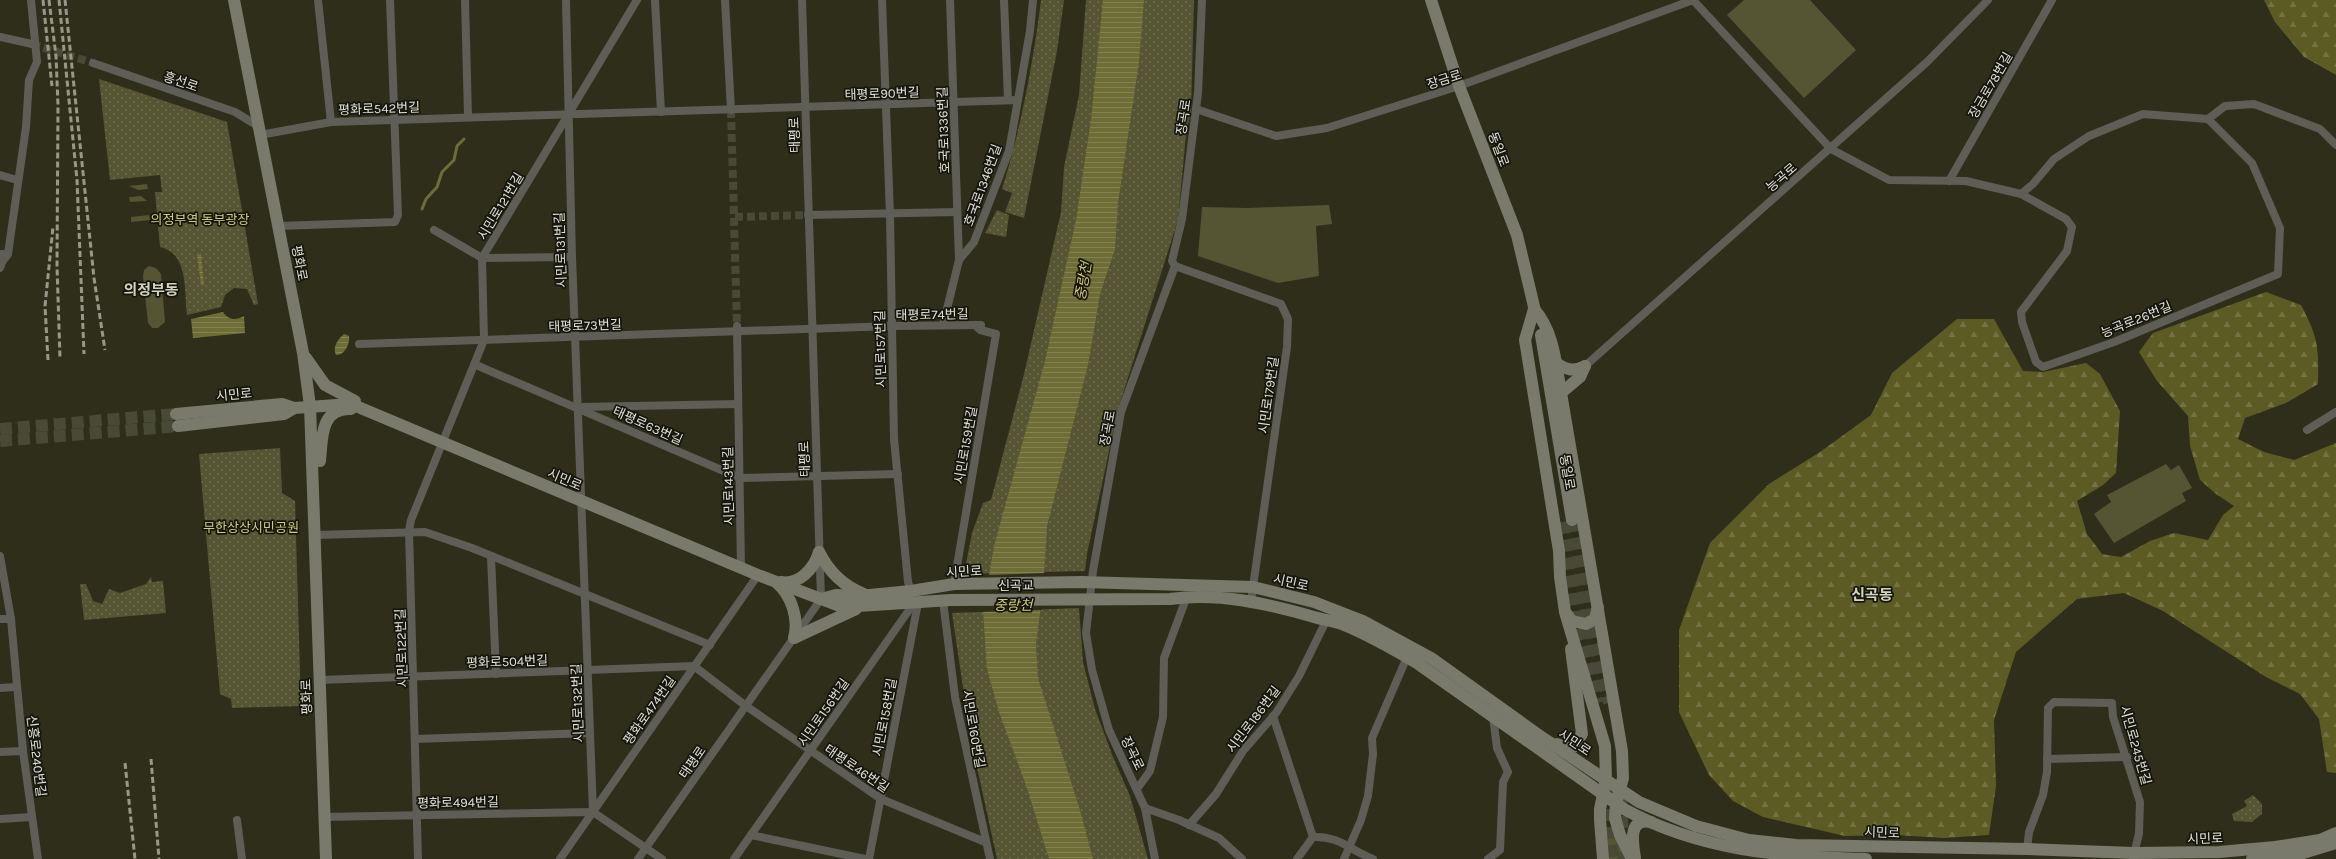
<svg xmlns="http://www.w3.org/2000/svg" width="2336" height="859" viewBox="0 0 2336 859" font-family="Karla,'Noto Sans KR',sans-serif">
	<defs>
		<pattern id="forest-firs" width="22" height="20" patternUnits="userSpaceOnUse"><rect width="22" height="20" fill="#5c5b23"/><path d="M5 1l3.5 6h-7zM16 11l3.5 6h-7z" fill="#737242"/></pattern>
		<pattern id="park-dots" width="8" height="8" patternUnits="userSpaceOnUse"><rect width="8" height="8" fill="#553"/><path d="M2 2h.1M6 6h.1" fill="none" stroke="#6d6d50" stroke-width="1.8" stroke-linecap="round"/></pattern>
		<pattern id="water-rules" width="6" height="5" patternUnits="userSpaceOnUse"><rect width="6" height="5" fill="#6d6d35"/><path d="M0 2.5h6" fill="none" stroke="#828252"/></pattern>
	</defs>
	<rect width="100%" height="100%" fill="#2e2e1b"/>
	<g fill="#553">
		<polygon points="1744,0 1810,0 1856,50 1804,98 1727,15"/>
		<polygon points="147,184 148,189 138,190 129,186"/>
		<polygon points="141,196 147,201 130,202 129,197"/>
		<polygon points="1329,205 1332,224 1316,226 1319,276 1278,283 1198,256 1202,207 1247,208"/>
		<polygon points="149,215 150,220 131,222 131,217"/>
		<polygon points="149,266 156,268 161,274 165,322 158,328 152,328 148,323 143,276 144,270"/>
		<polygon points="2166,464 2171,470 2179,465 2192,488 2182,493 2186,501 2114,543 2094,514 2111,502 2107,495"/>
		<polygon points="1609,827 1612,828 1627,859 1609,859 1606,829"/>
	</g>
	<g fill="url(#forest-firs)">
		<polygon points="2264,0 2336,0 2336,75 2304,57 2275,22"/>
		<path d="M 2266,292 L 2301,305 C 2318,337 2319,347 2318,384 L 2286,403 L 2245,418 L 2238,439 L 2264,452 L 2294,460 L 2336,443 L 2336,773 L 2327,772 L 2319,719 L 2300,694 L 2266,677 L 2163,611 L 2124,593 L 2077,599 L 2016,652 L 1994,720 L 1996,786 L 1989,835 L 1944,838 L 1895,835 L 1845,836 L 1763,817 L 1733,801 L 1709,775 L 1679,712 L 1679,630 L 1710,543 L 1769,484 L 1820,452 L 1871,415 L 1892,373 L 1957,319 L 1994,319 L 2023,371 L 2043,372 L 2086,363 L 2100,374 L 2120,411 L 2116,473 L 2103,485 L 2077,501 L 2087,534 L 2102,554 L 2121,557 L 2150,541 L 2174,533 L 2208,540 L 2223,515 L 2234,506 L 2216,494 L 2200,480 L 2190,446 L 2188,416 L 2157,381 L 2139,352 L 2153,333 Z"/>
	</g>
	<g fill="url(#park-dots)">
		<path d="M 1041,0 L 1064,0 L 1057,51 L 1024,218 L 1005,212 L 1012,193 L 1002,189 C 1021,128 1033,64 1041,0 Z"/>
		<polygon points="1086,0 1194,0 1191,111 1186,134 1178,220 1118,409 1087,554 1085,571 964,574 972,533 983,503 991,500 1024,374 1061,212 1064,167 1079,95"/>
		<path d="M 99,79 L 227,122 L 258,304 L 254,305 L 247,289 L 234,288 L 225,295 L 221,307 L 187,315 C 184,292 189,253 160,247 L 155,192 L 162,192 L 160,175 L 110,180 Z"/>
		<polygon points="997,210 1009,215 1006,237 985,233"/>
		<polygon points="280,448 282,493 295,501 301,706 232,708 231,699 220,694 199,454"/>
		<polygon points="151,577 152,582 163,581 166,613 84,620 80,584 86,584 93,601 102,604 109,589 120,593 146,584"/>
		<polygon points="1079,608 1083,662 1095,709 1113,757 1130,796 1148,859 997,859 970,735 952,613"/>
		<polygon points="2253,795 2262,804 2262,814 2252,822 2234,821 2232,814 2247,806 2244,801"/>
	</g>
	<g fill="url(#water-rules)">
		<polygon points="1103,0 1144,0 1139,62 1118,203 1115,249 1100,294 1088,365 1047,526 1043,590 1036,644 1038,678 1080,810 1093,859 1049,859 1027,788 999,712 987,669 983,611 994,546 1045,361 1076,220 1091,120"/>
		<polygon points="201,254 204,285 201,285 197,255"/>
		<path d="M 223,312 C 228,320 236,321 244,316 L 245,333 L 193,338 L 191,319 Z"/>
		<path d="M 344,334 L 349,336 C 350,344 345,355 336,355 C 332,347 338,339 344,334 Z"/>
	</g>
	<polygon fill="#2e2e1b" points="1046,573 1042,610 981,612 987,575"/>
	<g fill="none" stroke-linecap="round" stroke-linejoin="round">
		<polyline stroke="#6d6d35" stroke-width="3" points="422,209 426,199 437,187 442,172 454,160 457,146 464,139"/>
		<g stroke="#494937" stroke-width="8" stroke-dasharray="8 4" stroke-linecap="butt">
			<polyline points="32,44 93,63"/>
			<polyline points="731,110 737,326"/>
			<polyline points="735,217 808,215"/>
		</g>
		<g stroke="#494937" stroke-width="12" stroke-dasharray="12 6" stroke-linecap="butt">
			<polyline points="0,429 176,414"/>
			<polyline points="0,441 178,426"/>
			<polyline points="1572,520 1587,615 1609,703"/>
			<polyline points="1562,522 1580,634 1598,703"/>
			<polyline points="1609,791 1613,859"/>
			<polyline points="1621,798 1624,859"/>
		</g>
		<g stroke="#5e5e56" stroke-width="8">
			<polyline points="318,0 331,122"/>
			<polyline points="465,0 468,116"/>
			<polyline points="566,0 572,257 593,812"/>
			<polyline points="655,0 661,112"/>
			<polyline points="725,0 731,110"/>
			<polyline points="882,0 890,215 894,439 908,582 911,591"/>
			<polyline points="950,0 959,260"/>
			<polyline points="1004,0 1008,100"/>
			<polyline points="1693,0 1831,149 1889,180 1966,181 2021,194 2033,184 2054,159 2089,136 2143,114 2208,119 2252,163 2280,228 2278,274 2114,342 2043,367 2036,362 2022,322 2021,312 2067,251 2072,227 2066,219 2021,194"/>
			<polyline points="0,37 32,44"/>
			<polyline points="93,63 235,112 258,126"/>
			<polyline points="1196,109 1276,136 1327,128 1459,86 1693,0"/>
			<polyline points="2208,119 2225,106 2254,104 2320,129 2336,145"/>
			<polyline points="260,135 331,122 1018,100"/>
			<polyline points="0,175 17,180"/>
			<polyline points="1949,181 2052,0"/>
			<polyline points="808,215 957,212"/>
			<polyline points="278,226 395,222 398,215 390,0"/>
			<polyline points="434,230 482,258 572,257"/>
			<polyline points="0,254 8,254 26,127 29,80 37,62 31,0"/>
			<polyline points="1175,266 1281,304 1288,319 1287,347 1251,601"/>
			<polyline points="0,268 2,262 8,254"/>
			<polyline points="943,325 959,260 974,242 1009,151 1030,31 1033,0"/>
			<polyline points="737,326 741,568"/>
			<polyline points="359,344 892,326 981,325"/>
			<polyline points="476,365 740,478 898,474"/>
			<polyline points="1585,366 1927,62 1988,0"/>
			<polyline points="580,407 738,404"/>
			<polyline points="2307,430 2336,412"/>
			<polyline points="315,535 425,532 472,548 710,645"/>
			<polyline points="0,556 11,619 23,751 38,859"/>
			<polyline points="491,556 496,674"/>
			<polyline points="954,584 996,334 980,330 975,325"/>
			<polyline points="943,601 955,697 990,859"/>
			<polyline points="0,619 11,619"/>
			<polyline points="320,680 694,666 746,706 881,799 985,842"/>
			<polyline points="0,688 16,687"/>
			<polyline points="1273,716 1313,837 1297,859"/>
			<polyline points="415,739 590,733"/>
			<polyline points="0,752 23,751"/>
			<polyline points="2047,759 2127,757"/>
			<polyline points="1137,789 1150,771 1163,717 1164,658 1187,596"/>
			<polyline points="1145,808 1179,820 1219,838 1242,859"/>
			<polyline points="593,812 662,859"/>
			<polyline points="324,817 593,812"/>
			<polyline points="0,819 32,817"/>
			<polyline points="237,820 242,859"/>
			<polyline points="1189,825 1216,794 1243,751 1276,713 1299,676 1326,621"/>
			<polyline points="751,835 865,859"/>
			<path d="M 1313,837 C 1340,836 1349,850 1373,859"/>
			<polyline points="2027,849 2029,832 2043,795 2047,772 2048,708 2054,702 2112,703 2113,717 2140,802 2139,833 2133,859"/>
			<polyline points="418,859 409,531 411,520 484,340 482,258 637,0"/>
			<polyline points="560,859 758,575"/>
			<polyline points="638,859 821,599 802,0"/>
			<polyline points="734,859 914,603"/>
			<polyline points="869,859 918,603"/>
			<polyline points="1155,859 1145,808 1109,730 1092,670 1086,633 1093,571 1121,412 1175,266 1172,261 1182,219 1198,93 1202,0"/>
			<polyline points="1344,859 1361,820 1368,796 1373,754 1372,738 1407,657"/>
			<polyline points="1488,859 1500,850 1503,782 1508,772 1497,748 1493,717"/>
		</g>
		<g stroke="#7a7a6c" stroke-width="12">
			<polyline points="234,0 303,353 310,406 326,859"/>
			<polyline points="1431,0 1459,86 1517,235 1536,315"/>
			<path d="M 1534,309 C 1554,331 1556,365 1561,393 L 1622,751 L 1623,778 L 1616,804 L 1615,818 L 1620,835 L 1632,859"/>
			<polyline points="1534,309 1525,340 1559,551 1560,577 1565,612 1605,746 1606,780 1600,809 1600,820 1603,859"/>
			<polyline points="1541,335 1572,520"/>
			<polyline points="306,358 325,385 355,401"/>
			<path d="M 1555,362 C 1566,370 1573,372 1585,366"/>
			<polyline points="1561,393 1580,377 1585,366"/>
			<path d="M 176,414 L 282,404 L 294,408 L 351,404 L 758,575 L 842,607 L 951,600 L 1170,599 C 1219,592 1268,604 1314,617 C 1324,620 1334,621 1344,625 C 1369,635 1393,649 1417,663 L 1624,809 C 1700,851 1782,857 1866,859"/>
			<polyline points="178,426 284,414 294,408"/>
			<path d="M 320,461 C 322,440 320,407 351,409"/>
			<path d="M 819,552 C 829,572 843,586 864,594"/>
			<path d="M 781,582 C 799,585 814,569 819,552"/>
			<path d="M 777,583 C 792,596 799,620 794,638"/>
			<polyline points="821,599 836,595 859,596 911,591 954,584 1082,582 1253,587 1314,602 1363,621 1431,658 1540,736 1639,802 1696,826 1749,840 1796,845 2027,849 2134,853 2219,852 2275,847 2320,840 2336,833"/>
			<polyline points="1566,613 1572,621 1586,624 1595,619 1598,607"/>
			<polyline points="794,638 856,609"/>
			<polyline points="1557,744 1567,748 1573,747 1582,734 1571,649"/>
			<path d="M 1635,858 C 1633,843 1627,818 1651,822"/>
			<polyline points="2252,859 2303,853 2336,843"/>
		</g>
		<g stroke="#979889" stroke-width="3" stroke-dasharray="6 3" stroke-linecap="butt">
			<polyline points="43,0 52,86"/>
			<polyline points="49,0 56,56 58,105 57,266 60,358"/>
			<polyline points="59,0 77,180 84,354"/>
			<polyline points="65,0 94,278 105,350"/>
			<polyline points="48,360 45,306 53,227"/>
			<polyline points="151,759 159,859"/>
			<polyline points="125,763 135,859"/>
		</g>
	</g>
	<g text-anchor="middle" stroke-width="3.5" stroke-linejoin="round" paint-order="stroke">
		<g font-size="13" fill="#e2e3d7" stroke="#15150d">
			<text transform="translate(1444 79) rotate(-18)" y="5">장금로</text>
			<text transform="translate(181 81) rotate(19)" y="5">흥선로</text>
			<text transform="translate(1990 85) rotate(-60)" y="5">장금로78번길</text>
			<text transform="translate(882 93) rotate(-2)" y="5">태평로90번길</text>
			<text transform="translate(379 108) rotate(-2)" y="5">평화로542번길</text>
			<text transform="translate(1183 117) rotate(-81)" y="5">장곡로</text>
			<text transform="translate(943 130) rotate(-92)" y="5">호국로1336번길</text>
			<text transform="translate(794 135) rotate(-92)" y="5">태평로</text>
			<text transform="translate(1499 149) rotate(69)" y="5">동일로</text>
			<text transform="translate(1781 177) rotate(-41)" y="5">능곡로</text>
			<text transform="translate(982 185) rotate(-70)" y="5">호국로1346번길</text>
			<text transform="translate(500 206) rotate(-59)" y="5">시민로121번길</text>
			<text transform="translate(560 250) rotate(-92)" y="5">시민로131번길</text>
			<text transform="translate(300 263) rotate(79)" y="5">평화로</text>
			<text transform="translate(932 314) rotate(-1)" y="5">태평로74번길</text>
			<text transform="translate(2136 319) rotate(-22)" y="5">능곡로26번길</text>
			<text transform="translate(585 325) rotate(-2)" y="5">태평로73번길</text>
			<text transform="translate(880 349) rotate(-91)" y="5">시민로157번길</text>
			<text transform="translate(234 394) rotate(-5)" y="5">시민로</text>
			<text transform="translate(1268 395) rotate(-82)" y="5">시민로179번길</text>
			<text transform="translate(648 425) rotate(24)" y="5">태평로63번길</text>
			<text transform="translate(1107 428) rotate(-80)" y="5">장곡로</text>
			<text transform="translate(965 445) rotate(-80)" y="5">시민로159번길</text>
			<text transform="translate(804 459) rotate(-92)" y="5">태평로</text>
			<text transform="translate(1568 472) rotate(80)" y="5">동일로</text>
			<text transform="translate(565 479) rotate(23)" y="5">시민로</text>
			<text transform="translate(728 486) rotate(-91)" y="5">시민로143번길</text>
			<text transform="translate(964 571) rotate(-3)" y="5">시민로</text>
			<text transform="translate(1291 582) rotate(13)" y="5">시민로</text>
			<text transform="translate(1016 585) rotate(-1)" y="5">신곡교</text>
			<text transform="translate(401 648) rotate(-92)" y="5">시민로122번길</text>
			<text transform="translate(507 661) rotate(-2)" y="5">평화로504번길</text>
			<text transform="translate(306 697) rotate(-92)" y="5">평화로</text>
			<text transform="translate(577 703) rotate(-92)" y="5">시민로132번길</text>
			<text transform="translate(649 710) rotate(-55)" y="5">평화로474번길</text>
			<text transform="translate(823 712) rotate(-55)" y="5">시민로156번길</text>
			<text transform="translate(884 717) rotate(-79)" y="5">시민로158번길</text>
			<text transform="translate(1253 719) rotate(-53)" y="5">시민로186번길</text>
			<text transform="translate(974 729) rotate(80)" y="5">시민로160번길</text>
			<text transform="translate(1575 742) rotate(34)" y="5">시민로</text>
			<text transform="translate(2136 745) rotate(74)" y="5">시민로245번길</text>
			<text transform="translate(1133 753) rotate(64)" y="5">장곡로</text>
			<text transform="translate(37 756) rotate(83)" y="5">신흥로240번길</text>
			<text transform="translate(692 762) rotate(-55)" y="5">태평로</text>
			<text transform="translate(857 768) rotate(34)" y="5">태평로46번길</text>
			<text transform="translate(458 802) rotate(-1)" y="5">평화로494번길</text>
			<text transform="translate(1882 832) rotate(2)" y="5">시민로</text>
			<text transform="translate(2205 838) rotate(-2)" y="5">시민로</text>
		</g>
		<g font-size="13" fill="#cfce7a" stroke="#15150d">
			<text x="200" y="224">의정부역 동부광장</text>
			<text x="251" y="532">무한상상시민공원</text>
		</g>
		<g font-size="14" font-style="italic" fill="#cecd79" stroke="#15150d">
			<text transform="translate(1083 281) rotate(-80)" y="5">중랑천</text>
			<text x="1013" y="610">중랑천</text>
		</g>
		<g font-size="15" font-weight="bold" fill="#d3d4bd" stroke="#15150d">
			<text x="151" y="295">의정부동</text>
			<text x="1872" y="600">신곡동</text>
		</g>
	</g>
</svg>
